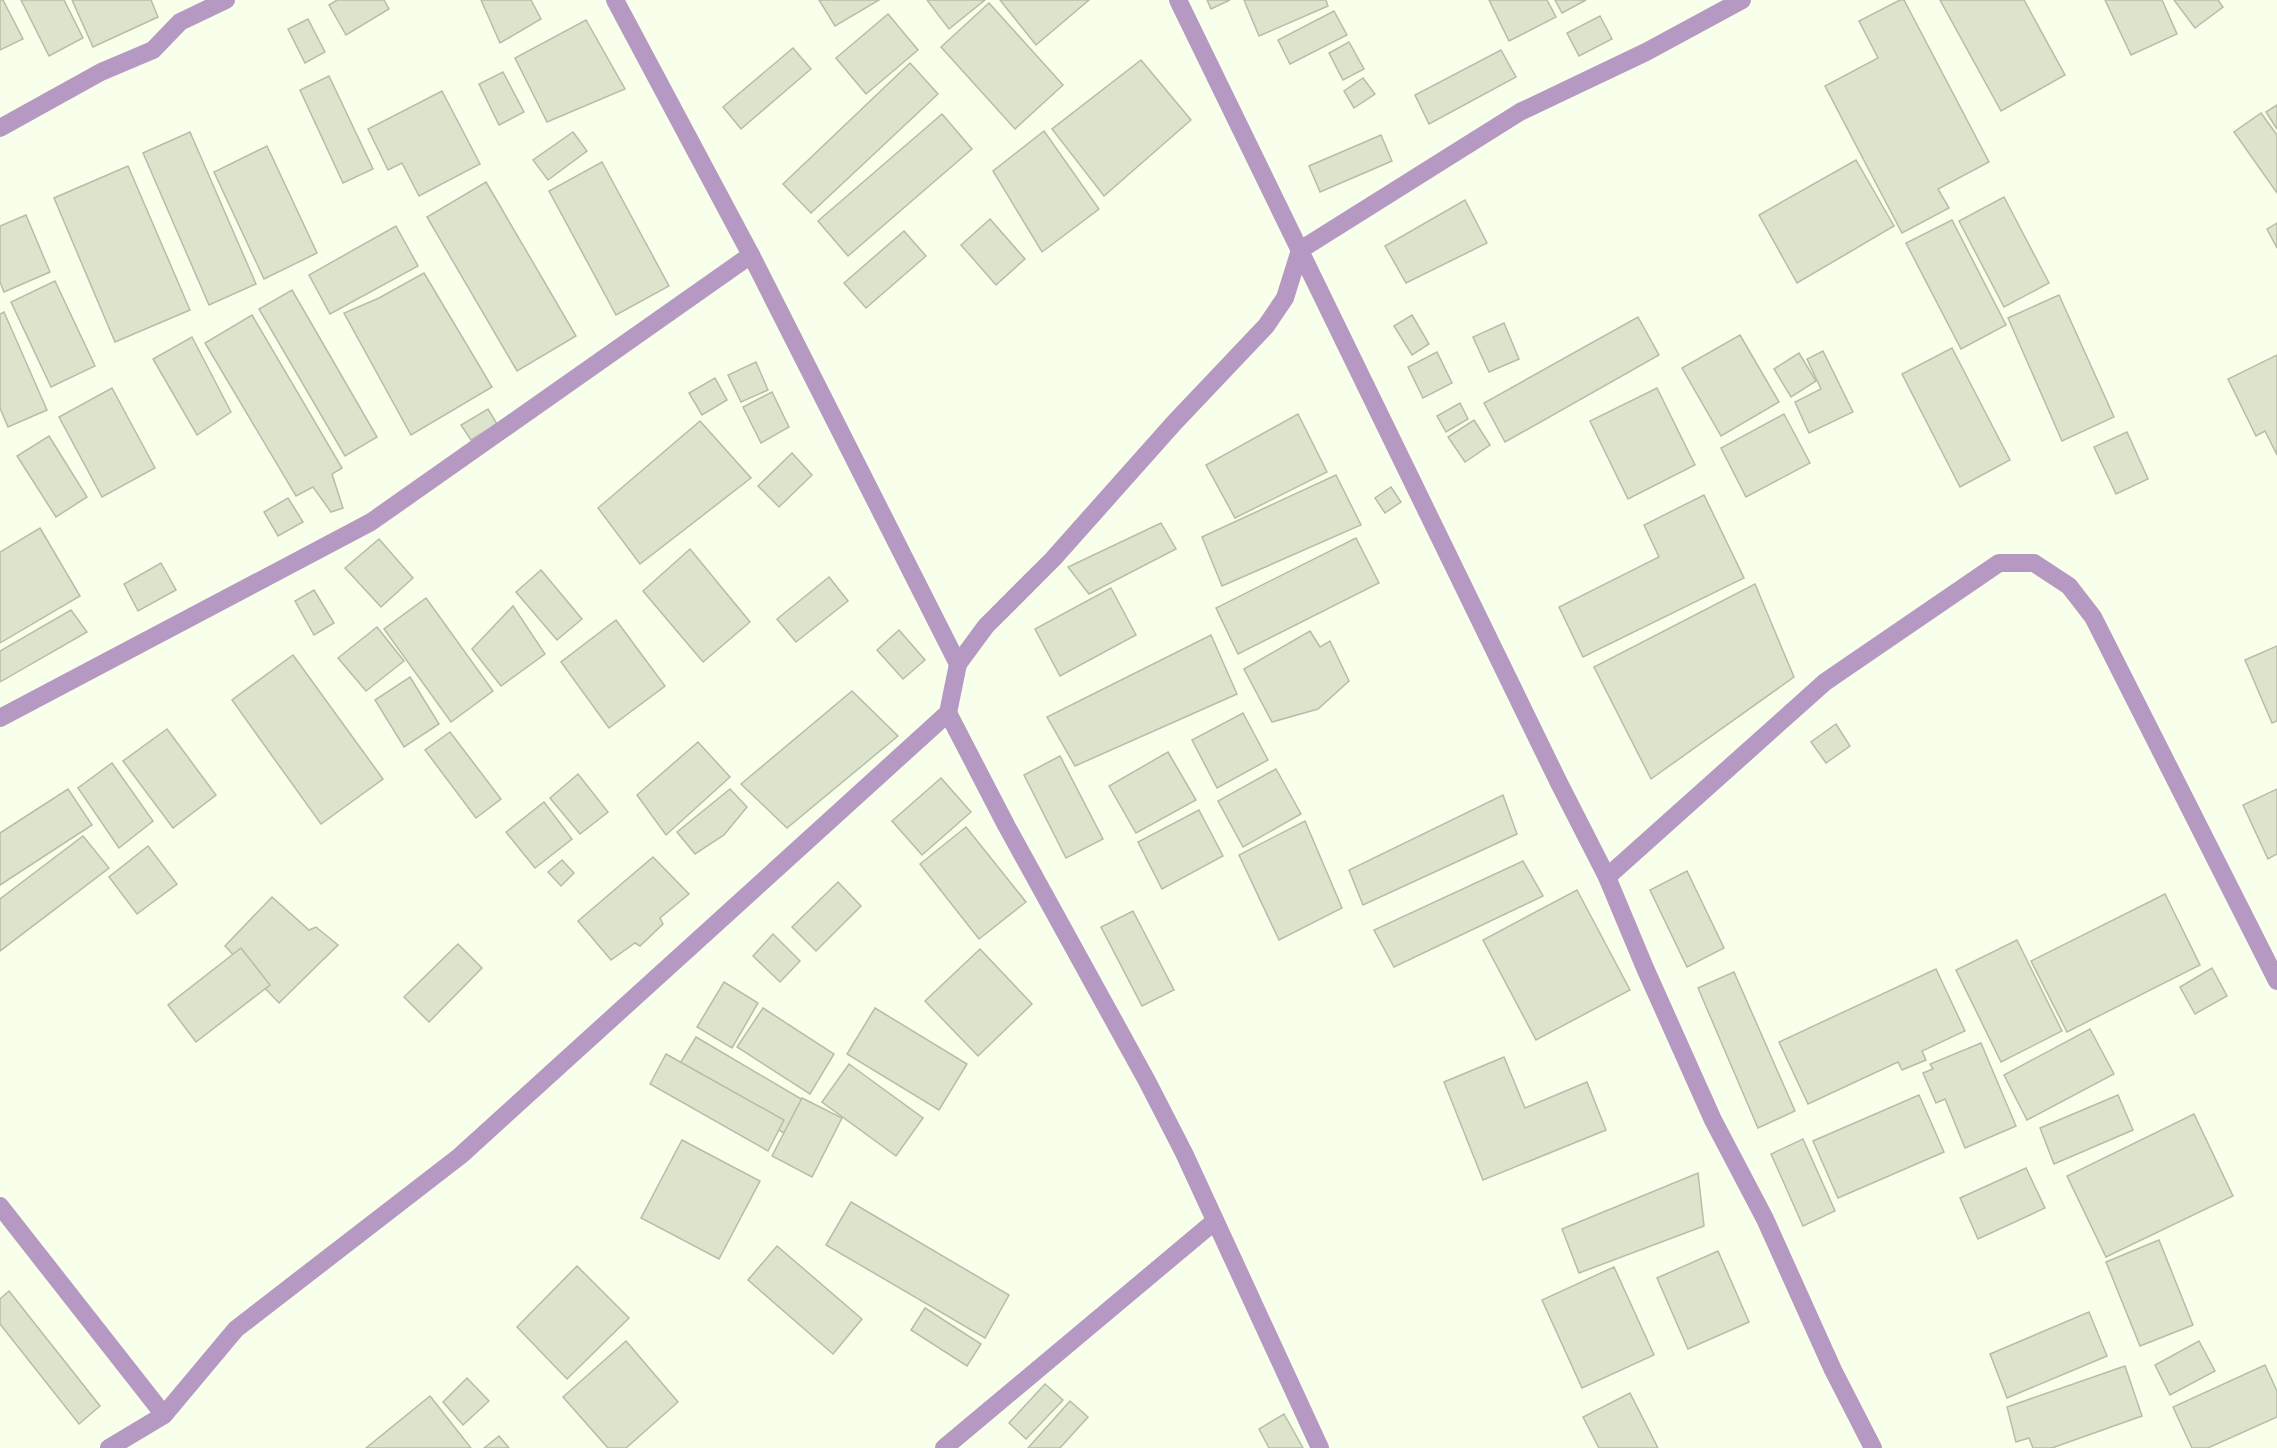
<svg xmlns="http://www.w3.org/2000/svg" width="2277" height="1448" viewBox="0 0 2277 1448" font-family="'DM Sans',sans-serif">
	<rect width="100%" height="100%" fill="#f8ffeb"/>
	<g fill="#dce4cb" stroke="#b6bea7" stroke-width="1.5">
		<polygon points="0,0 3,0 23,39 0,50"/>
		<polygon points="21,0 64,0 83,38 49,56"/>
		<polygon points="72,0 151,0 158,17 93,47"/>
		<polygon points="337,0 384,0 389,9 346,35 329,5"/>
		<polygon points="481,0 531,0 541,19 500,43"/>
		<polygon points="819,0 879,0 835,26"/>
		<polygon points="927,0 985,0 949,29"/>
		<polygon points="1000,0 1089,0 1036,45"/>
		<polygon points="1207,0 1230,0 1211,9"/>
		<polygon points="1244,0 1326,0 1328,6 1259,36"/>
		<polygon points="1489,0 1547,0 1556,17 1509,41"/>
		<polygon points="1555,0 1586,0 1562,13"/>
		<polygon points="1900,0 1904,0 1989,162 1938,189 1949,208 1902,233 1825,86 1878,58 1859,21"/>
		<polygon points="1940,0 2024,0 2065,75 2001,111"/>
		<polygon points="2105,0 2162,0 2177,34 2131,55"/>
		<polygon points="2174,0 2218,0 2223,7 2195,28"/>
		<polygon points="989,3 1063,85 1015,129 941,47"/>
		<polygon points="1334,11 1347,35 1290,64 1278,40"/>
		<polygon points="888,14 918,50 866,94 836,58"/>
		<polygon points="1600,16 1612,39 1579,56 1567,33"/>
		<polygon points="308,19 325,52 305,63 288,29"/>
		<polygon points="586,20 625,89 547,122 515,58"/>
		<polygon points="1349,42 1364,69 1343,80 1329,53"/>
		<polygon points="793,48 811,69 741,129 723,107"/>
		<polygon points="1501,50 1516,77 1429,124 1415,95"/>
		<polygon points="1141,60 1191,120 1104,196 1052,129"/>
		<polygon points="910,63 938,94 811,213 783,184"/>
		<polygon points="503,72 524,112 499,125 479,84"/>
		<polygon points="329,76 373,169 343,183 300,90"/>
		<polygon points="1363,78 1375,94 1354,108 1344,91"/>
		<polygon points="442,91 480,164 419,196 402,163 388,170 368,129"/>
		<polygon points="2277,105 2277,129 2266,112"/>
		<polygon points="2261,113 2277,135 2277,193 2234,132"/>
		<polygon points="942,114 972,149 848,256 818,221"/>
		<polygon points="1044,131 1099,209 1042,252 993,171"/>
		<polygon points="190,132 256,284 209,305 143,153"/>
		<polygon points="573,132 587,151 548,180 533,160"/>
		<polygon points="1381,135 1392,161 1320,192 1309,166"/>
		<polygon points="267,146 317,253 264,279 214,172"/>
		<polygon points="1856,160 1894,226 1797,283 1759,215"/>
		<polygon points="602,162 669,286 616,315 549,191"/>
		<polygon points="128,166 190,310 115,342 54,198"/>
		<polygon points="486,182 576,336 517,371 427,217"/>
		<polygon points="2004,197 2049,283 2004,307 1959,221"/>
		<polygon points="1465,200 1487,243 1406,283 1385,246"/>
		<polygon points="26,215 50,272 4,292 0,282 0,226"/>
		<polygon points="990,219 1025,259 996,285 961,245"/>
		<polygon points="1952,220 2006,325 1961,349 1906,243"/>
		<polygon points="2277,223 2277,248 2267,229"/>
		<polygon points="396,226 418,266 330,314 309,275"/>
		<polygon points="904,231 926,256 866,308 844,283"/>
		<polygon points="424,273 492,387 411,435 344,313 379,298"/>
		<polygon points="55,281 95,366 51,387 11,302"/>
		<polygon points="292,290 377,437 345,456 259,309"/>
		<polygon points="2059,295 2114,417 2062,441 2008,318"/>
		<polygon points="4,312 47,410 8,427 0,408 0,314"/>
		<polygon points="252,315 342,468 332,474 343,508 331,512 313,487 296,496 205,343"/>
		<polygon points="1412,315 1429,344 1412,355 1394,326"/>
		<polygon points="1638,317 1659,355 1505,442 1484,403"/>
		<polygon points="1504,323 1519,359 1489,372 1473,337"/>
		<polygon points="1740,335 1779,402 1721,436 1682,368"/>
		<polygon points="192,337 231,412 197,435 153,359"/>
		<polygon points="1952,348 2010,460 1960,487 1902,374"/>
		<polygon points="1823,351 1853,412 1809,433 1795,402 1821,389 1807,359"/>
		<polygon points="1437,352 1452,383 1423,398 1408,367"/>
		<polygon points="1799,353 1816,381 1791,397 1774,369"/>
		<polygon points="2277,355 2277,455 2265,431 2256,436 2228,379"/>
		<polygon points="756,362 768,390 741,402 728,375"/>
		<polygon points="715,378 727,400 702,415 689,393"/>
		<polygon points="112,388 155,468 102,497 59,417"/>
		<polygon points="1657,388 1695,465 1628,499 1590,421"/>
		<polygon points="772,392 789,427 761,443 743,407"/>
		<polygon points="1460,403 1468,419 1446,432 1437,416"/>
		<polygon points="488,409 497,424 471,440 461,425"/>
		<polygon points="1298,414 1327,472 1235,518 1206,465"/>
		<polygon points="1784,414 1810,463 1746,497 1721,448"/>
		<polygon points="1474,420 1490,445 1465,462 1448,437"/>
		<polygon points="700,421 751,478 640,564 598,508"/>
		<polygon points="2127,432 2148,479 2116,494 2094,447"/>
		<polygon points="49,436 87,497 56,517 17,456"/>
		<polygon points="792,453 812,475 779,507 758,486"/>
		<polygon points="1336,475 1361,525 1222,586 1202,537"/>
		<polygon points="1391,487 1401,502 1385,513 1375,498"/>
		<polygon points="1704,495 1744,578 1583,657 1559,607 1659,557 1644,525"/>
		<polygon points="288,498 303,522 278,536 264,512"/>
		<polygon points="1161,523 1176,549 1089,594 1068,567"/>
		<polygon points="40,528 80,596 0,643 0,552"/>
		<polygon points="1356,538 1379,583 1238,654 1216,608"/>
		<polygon points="379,539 413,578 381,607 345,568"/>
		<polygon points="690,549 750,622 703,662 643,591"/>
		<polygon points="161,563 176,590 138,611 124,584"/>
		<polygon points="541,570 582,619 557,640 516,592"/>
		<polygon points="829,577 848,601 796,642 777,619"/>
		<polygon points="1755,584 1794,677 1651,779 1594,667"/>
		<polygon points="1111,588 1136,635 1060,676 1035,629"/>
		<polygon points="314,590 334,623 314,635 295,601"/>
		<polygon points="426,598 493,691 451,722 384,629"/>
		<polygon points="513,606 545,654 501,686 472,649"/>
		<polygon points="71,610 87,632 0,682 0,651"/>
		<polygon points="616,620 665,686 609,728 561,662"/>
		<polygon points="377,627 404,661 366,691 338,658"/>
		<polygon points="899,630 925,660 903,679 877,650"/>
		<polygon points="1310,631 1320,647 1330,641 1349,681 1318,709 1272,722 1244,669"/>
		<polygon points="1211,635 1237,694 1075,766 1047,717"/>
		<polygon points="2277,646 2277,721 2272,723 2245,660"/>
		<polygon points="293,655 383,779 321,824 232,700"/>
		<polygon points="410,677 439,724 404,747 375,700"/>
		<polygon points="852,691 898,736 787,828 741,784"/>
		<polygon points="1243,713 1268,760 1217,788 1192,740"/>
		<polygon points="1836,724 1850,746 1826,763 1811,742"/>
		<polygon points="167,729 216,795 173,828 123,761"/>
		<polygon points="450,732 501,799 476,818 425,750"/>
		<polygon points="698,742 730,777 666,835 637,795"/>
		<polygon points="1168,752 1196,800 1136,833 1109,786"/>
		<polygon points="1060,756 1103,839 1066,858 1024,775"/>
		<polygon points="112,763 153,821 119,848 78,788"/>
		<polygon points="1276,769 1301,814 1243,847 1218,801"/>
		<polygon points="578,774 608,812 580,834 550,798"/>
		<polygon points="941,778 971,812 922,855 892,821"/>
		<polygon points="68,789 92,825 0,885 0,833"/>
		<polygon points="730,789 747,807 724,835 695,854 677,832"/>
		<polygon points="2277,789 2277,854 2268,859 2243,805"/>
		<polygon points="1503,795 1517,834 1363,905 1349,870"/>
		<polygon points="544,802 572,839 535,868 506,832"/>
		<polygon points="1199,810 1223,856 1162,889 1138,842"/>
		<polygon points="1305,821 1342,908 1279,940 1239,855"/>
		<polygon points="966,827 1026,902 979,939 920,864"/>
		<polygon points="83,836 109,868 0,951 0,899"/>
		<polygon points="148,846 177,884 137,914 109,877"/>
		<polygon points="653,857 689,894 660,918 663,924 640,946 635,943 611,960 578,921"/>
		<polygon points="562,860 574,873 561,886 548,872"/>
		<polygon points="1523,861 1543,896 1394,967 1374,930"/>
		<polygon points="1687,871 1724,948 1687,967 1650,890"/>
		<polygon points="838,882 861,906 816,951 792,927"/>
		<polygon points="1577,890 1630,990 1536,1040 1483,940"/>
		<polygon points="2165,894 2200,965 2067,1032 2031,961"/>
		<polygon points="272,897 309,930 316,927 338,945 279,1003 225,946"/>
		<polygon points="1133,911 1174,990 1142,1006 1101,927"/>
		<polygon points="773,934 800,961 780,982 753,956"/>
		<polygon points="2017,940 2062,1031 2001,1062 1956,970"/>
		<polygon points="458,944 482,968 429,1022 404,997"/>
		<polygon points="241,948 270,985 196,1042 168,1005"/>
		<polygon points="980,949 1032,1004 978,1056 925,1001"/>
		<polygon points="2212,968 2227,996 2195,1014 2180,987"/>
		<polygon points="1936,969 1965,1031 1922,1051 1926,1060 1902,1070 1898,1062 1808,1104 1779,1042"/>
		<polygon points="1734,972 1795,1111 1758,1128 1698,988"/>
		<polygon points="724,982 758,1003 732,1048 697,1027"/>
		<polygon points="763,1008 834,1054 810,1094 737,1047"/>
		<polygon points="875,1008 967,1064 939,1110 847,1054"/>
		<polygon points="2090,1029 2114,1074 2027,1120 2004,1075"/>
		<polygon points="696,1037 803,1100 784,1133 676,1070"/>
		<polygon points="1981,1043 2016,1126 1965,1148 1945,1099 1936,1103 1923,1073 1933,1069 1930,1064"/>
		<polygon points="666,1054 784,1120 768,1151 650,1084"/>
		<polygon points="1504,1057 1525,1108 1587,1082 1606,1130 1483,1180 1444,1082"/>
		<polygon points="849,1064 923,1118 896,1156 822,1102"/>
		<polygon points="1919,1095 1944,1152 1838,1198 1813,1141"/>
		<polygon points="2118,1095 2133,1130 2054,1164 2040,1128"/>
		<polygon points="802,1098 842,1118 812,1177 772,1156"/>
		<polygon points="2194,1114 2233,1196 2106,1257 2067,1176"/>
		<polygon points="1803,1139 1835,1211 1803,1226 1771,1154"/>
		<polygon points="682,1140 760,1181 719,1259 641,1218"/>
		<polygon points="2026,1168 2045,1208 1978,1239 1960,1198"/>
		<polygon points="1698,1173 1704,1226 1579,1273 1562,1229"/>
		<polygon points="851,1202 1009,1295 985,1338 826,1245"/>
		<polygon points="2159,1240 2193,1325 2140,1346 2106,1262"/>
		<polygon points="777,1246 862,1319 833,1354 748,1280"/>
		<polygon points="1718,1251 1749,1322 1688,1349 1657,1278"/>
		<polygon points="577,1266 629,1318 567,1379 517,1327"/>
		<polygon points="1614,1267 1654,1355 1582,1388 1542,1300"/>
		<polygon points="9,1291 100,1406 79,1424 0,1324 0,1299"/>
		<polygon points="925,1308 981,1344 967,1366 911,1330"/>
		<polygon points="2089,1312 2107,1356 2007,1398 1990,1354"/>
		<polygon points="626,1341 678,1402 626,1448 608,1448 563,1397"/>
		<polygon points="2199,1341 2215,1371 2170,1395 2155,1365"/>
		<polygon points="2265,1365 2277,1391 2277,1417 2208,1448 2192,1448 2173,1407"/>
		<polygon points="2125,1366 2142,1416 2052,1448 2033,1448 2029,1438 2016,1442 2007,1407"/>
		<polygon points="467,1378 489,1401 463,1425 443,1402"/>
		<polygon points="1045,1384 1063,1400 1026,1439 1009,1423"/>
		<polygon points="1630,1393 1658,1448 1599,1448 1583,1417"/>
		<polygon points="430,1396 471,1448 366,1448"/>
		<polygon points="1070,1401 1088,1417 1060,1448 1028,1448"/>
		<polygon points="1284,1414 1303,1448 1269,1448 1259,1429"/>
		<polygon points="499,1436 509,1448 484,1448"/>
	</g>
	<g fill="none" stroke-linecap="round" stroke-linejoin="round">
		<g stroke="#b599c2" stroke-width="18">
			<polyline points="615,0 751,255 958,664"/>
			<polyline points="1178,0 1559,783 1607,877 1645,968 1713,1120 1765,1219 1833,1370 1873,1448"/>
			<polyline points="0,128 101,72 153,50 180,22 226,0"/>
			<polyline points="948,713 1006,825 1147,1081 1184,1153 1320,1448"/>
			<polyline points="0,718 371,522 751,255"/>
			<polyline points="1607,877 1825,682 1999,563 2034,563 2069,586 2093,617 2277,981"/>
			<polyline points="0,1206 164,1415"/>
			<polyline points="109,1448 164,1415 236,1329 460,1156 948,713 958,664 986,626 1053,559 1174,423 1266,326 1285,298 1300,250 1520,112 1646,52 1742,0"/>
			<polyline points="944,1448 1215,1221"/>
		</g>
	</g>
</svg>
